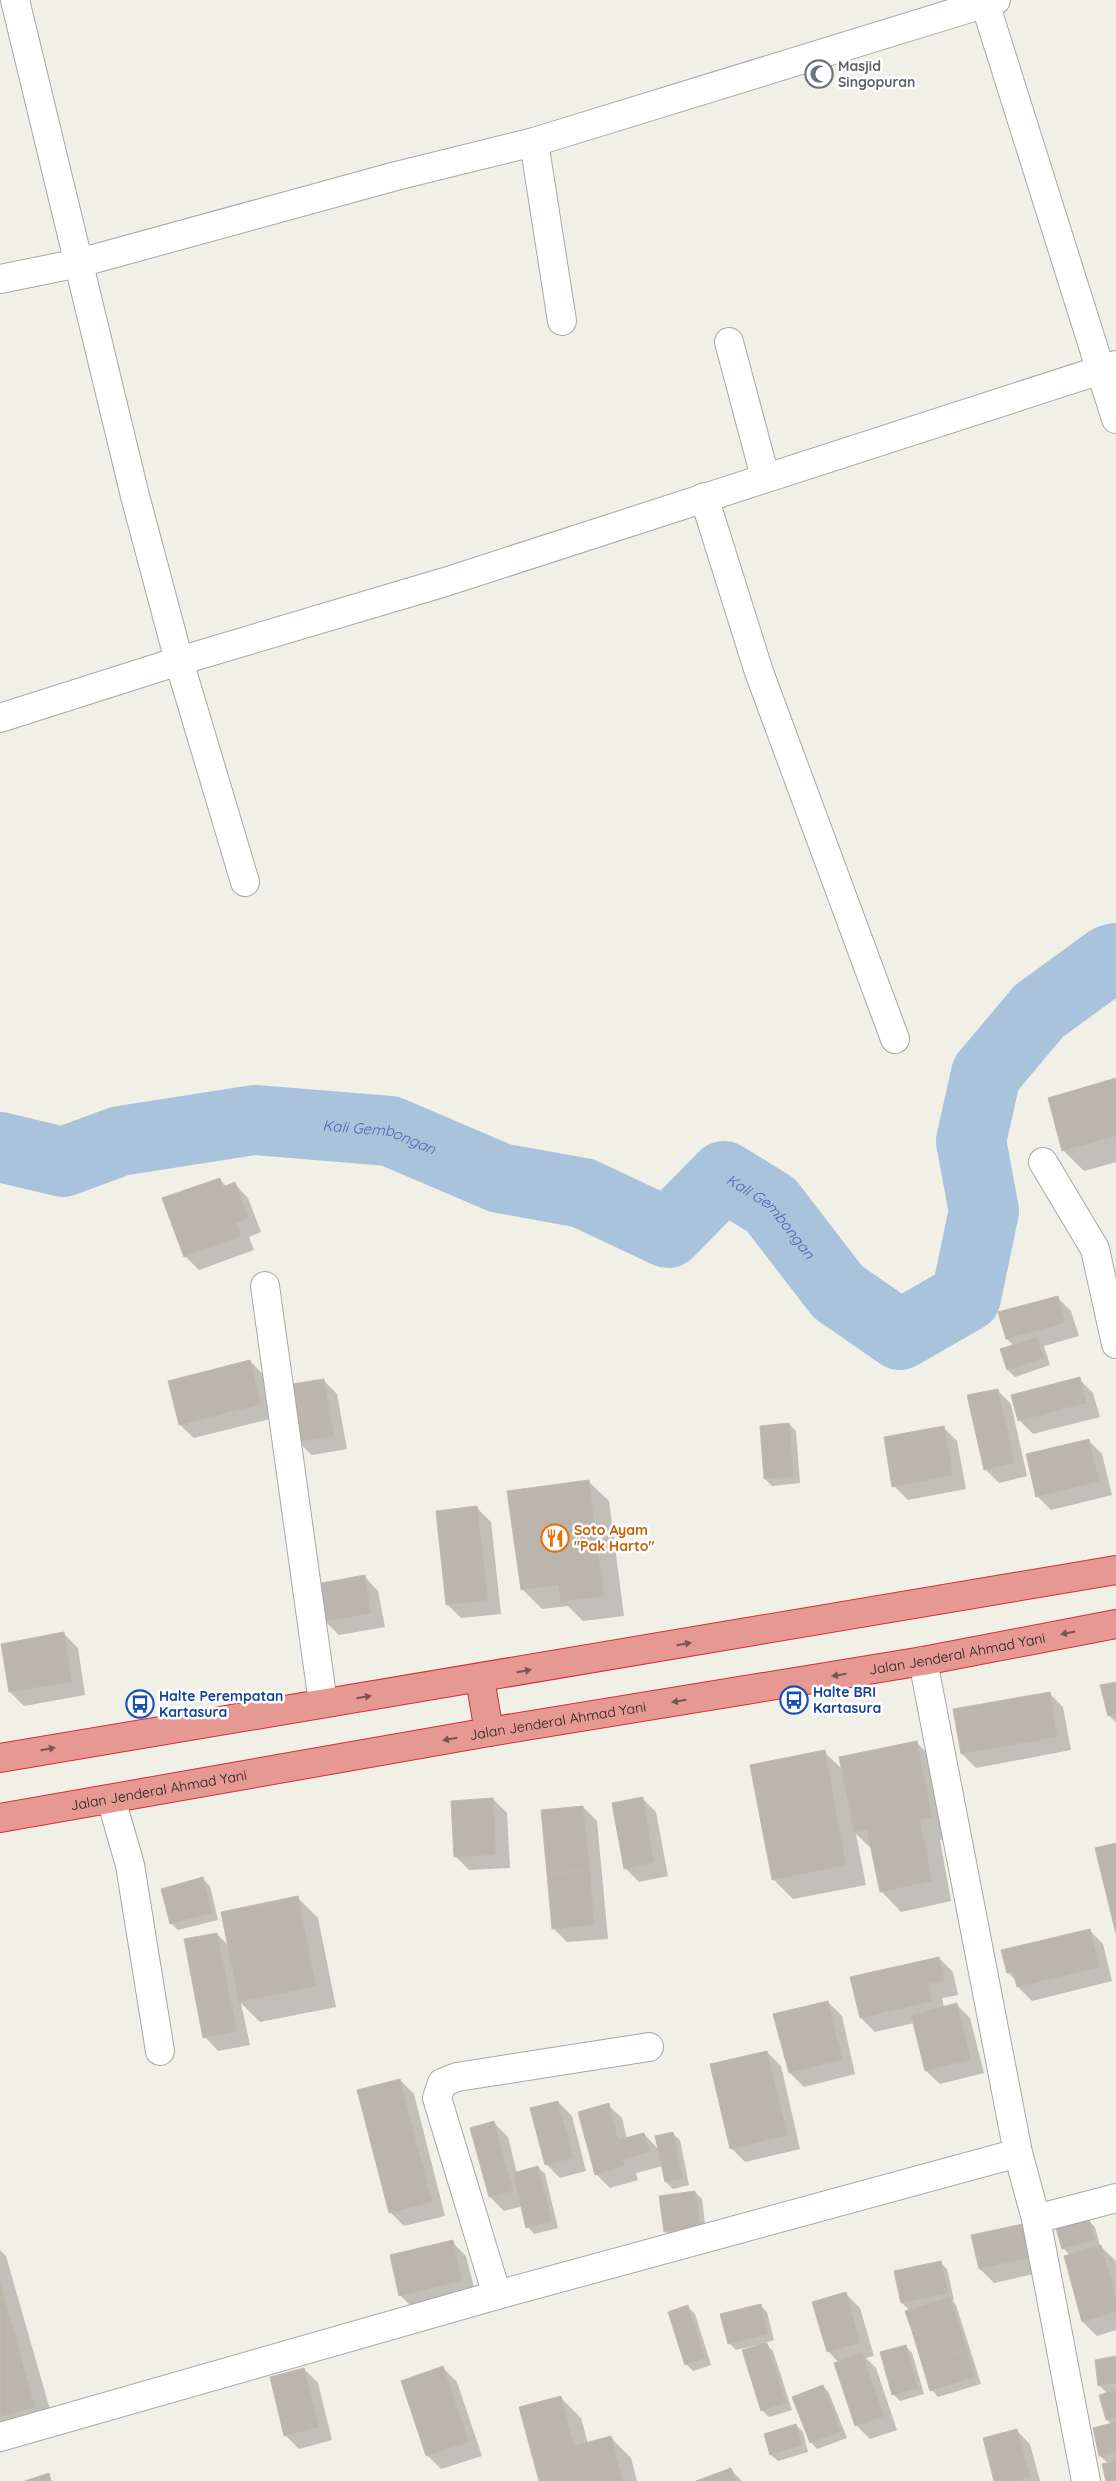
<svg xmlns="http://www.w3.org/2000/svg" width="1116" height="2481" viewBox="0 0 1116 2481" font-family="Quicksand,sans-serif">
	<rect width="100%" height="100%" fill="#f1f0e7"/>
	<g fill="#0003">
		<polygon points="1116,1080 1116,1162 1084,1171 1063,1150"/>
		<polygon points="219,1179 227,1187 235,1184 248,1198 261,1232 249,1237 254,1250 199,1270 185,1256"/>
		<polygon points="1057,1297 1071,1311 1079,1336 1044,1346 1050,1365 1015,1377 1008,1370 1002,1349 1014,1346 1007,1339 1000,1313"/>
		<polygon points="250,1361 264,1375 274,1418 194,1438 180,1425"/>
		<polygon points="1079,1379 1093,1393 1100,1417 1033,1434 1019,1420"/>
		<polygon points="323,1380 337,1394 347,1449 312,1455 298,1442"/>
		<polygon points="997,1390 1011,1404 1027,1476 999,1483 985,1469"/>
		<polygon points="789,1424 796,1431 800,1483 772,1486 765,1479"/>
		<polygon points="943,1427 957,1441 966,1489 908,1500 894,1486"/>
		<polygon points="1088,1440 1102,1454 1112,1495 1051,1510 1037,1496"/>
		<polygon points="588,1481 609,1501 624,1616 583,1621 568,1606 542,1609 522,1589"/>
		<polygon points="477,1508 491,1522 501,1614 461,1618 447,1604"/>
		<polygon points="365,1577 378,1591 385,1627 339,1635 325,1621"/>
		<polygon points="64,1634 78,1648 85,1695 24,1706 10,1692"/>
		<polygon points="1116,1683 1116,1723 1109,1715"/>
		<polygon points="1049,1693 1063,1707 1071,1750 976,1768 962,1754"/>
		<polygon points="917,1743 937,1763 952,1837 940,1840 951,1901 901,1912 881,1891 873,1850 856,1834 866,1885 793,1899 773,1879 824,1752 843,1770"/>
		<polygon points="642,1798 656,1812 668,1876 639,1882 625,1868"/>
		<polygon points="493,1799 507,1813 510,1868 469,1870 455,1856"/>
		<polygon points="583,1807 597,1821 608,1939 567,1942 553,1928"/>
		<polygon points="203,1879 210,1886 218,1920 178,1930 171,1923"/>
		<polygon points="298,1898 318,1918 336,2007 260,2022 241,2003 250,2045 218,2051 205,2037 217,1934 229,1946"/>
		<polygon points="1089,1930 1103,1944 1112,1981 1032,2001 1018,1987 1016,1981 1008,1972"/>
		<polygon points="939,1958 953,1972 958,1995 942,1998 944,2008 956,2004 970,2018 984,2073 940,2084 926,2071 914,2023 875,2032 861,2018 852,1978"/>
		<polygon points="828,2002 842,2016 855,2074 804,2087 790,2073"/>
		<polygon points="767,2052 781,2066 800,2149 745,2162 731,2148"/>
		<polygon points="400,2080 414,2094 445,2216 404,2226 390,2212"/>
		<polygon points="558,2102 572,2116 586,2171 560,2178 546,2164"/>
		<polygon points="608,2105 622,2118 627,2139 644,2134 659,2150 673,2134 680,2140 689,2185 673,2189 666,2182 663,2166 636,2173 638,2180 610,2188 596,2174"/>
		<polygon points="494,2123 508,2137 517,2173 538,2167 545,2174 558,2228 534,2234 528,2227 522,2206 504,2211 490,2197"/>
		<polygon points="695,2192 702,2199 706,2233 672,2238 665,2231"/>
		<polygon points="1088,2220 1095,2227 1100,2246 1115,2260 1116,2264 1116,2330 1097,2336 1083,2322 1070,2255 1063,2248"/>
		<polygon points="1022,2225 1043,2272 994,2283 980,2269"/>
		<polygon points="452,2242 466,2256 476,2295 414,2309 400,2295"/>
		<polygon points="0,2250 6,2256 55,2427 0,2443"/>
		<polygon points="940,2262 947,2269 954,2300 952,2300 956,2305 981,2384 938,2397 932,2390 910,2311 902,2303 895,2272"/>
		<polygon points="846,2294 860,2308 874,2356 866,2358 876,2368 897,2430 870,2439 856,2425 839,2363 828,2351"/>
		<polygon points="760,2305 767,2312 774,2340 765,2343 773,2351 792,2410 769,2417 762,2410 758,2345 736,2350 729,2343"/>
		<polygon points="688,2307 695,2314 711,2365 693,2371 686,2364"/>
		<polygon points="905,2346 912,2353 924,2394 900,2401 893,2394"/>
		<polygon points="1116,2358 1116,2481 1108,2481 1109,2464 1100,2456 1112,2425 1107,2420 1108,2394 1099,2385"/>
		<polygon points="443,2368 457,2382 482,2456 441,2469 427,2455"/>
		<polygon points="304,2369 318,2383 332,2440 299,2449 285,2435"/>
		<polygon points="823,2386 829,2393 847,2438 817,2449 811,2442"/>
		<polygon points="561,2398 581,2418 588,2444 611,2438 631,2458 637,2481 540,2481"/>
		<polygon points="796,2425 803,2432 808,2452 778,2461 771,2455"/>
		<polygon points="1016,2430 1030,2444 1040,2481 995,2481"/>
		<polygon points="730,2469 742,2481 699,2481"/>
	</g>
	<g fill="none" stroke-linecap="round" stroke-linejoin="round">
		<path stroke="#a9c3dd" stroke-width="70" id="s1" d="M 0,1147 L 63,1162 L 120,1141 L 254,1120 L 390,1131 L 500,1178 L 583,1193 L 668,1233 L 724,1176 L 771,1205 L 838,1292 L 900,1335 L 966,1297 L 984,1211 L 971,1141 L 986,1074 L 1039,1011 L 1109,960 L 1116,958"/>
	</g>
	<g fill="#bab6ad" stroke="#c2bbaa">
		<polygon points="1116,1078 1116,1136 1062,1151 1048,1098"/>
		<polygon points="220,1178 223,1187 235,1182 248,1218 236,1223 241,1236 184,1257 162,1198"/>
		<polygon points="1058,1296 1065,1323 1006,1339 998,1312"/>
		<polygon points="1037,1337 1044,1358 1007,1370 1000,1349"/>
		<polygon points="250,1360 261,1404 179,1425 168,1381"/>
		<polygon points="1080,1377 1086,1403 1018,1421 1011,1395"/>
		<polygon points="324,1379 334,1436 297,1442 286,1385"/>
		<polygon points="998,1389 1014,1463 984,1470 967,1395"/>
		<polygon points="789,1423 794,1477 764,1479 760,1426"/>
		<polygon points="944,1426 953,1475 892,1487 884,1437"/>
		<polygon points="1089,1439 1099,1481 1036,1497 1026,1454"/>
		<polygon points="589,1480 604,1596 561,1602 558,1585 521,1590 507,1491"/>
		<polygon points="477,1506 488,1600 446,1605 436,1511"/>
		<polygon points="365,1575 371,1613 324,1622 317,1584"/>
		<polygon points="64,1632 72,1682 9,1692 1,1644"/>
		<polygon points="1116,1682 1116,1714 1108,1716 1100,1685"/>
		<polygon points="1050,1692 1057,1737 961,1754 953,1709"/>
		<polygon points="917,1741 932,1817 920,1820 932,1881 880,1892 867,1830 854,1833 839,1757"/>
		<polygon points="825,1750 846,1865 772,1880 750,1765"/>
		<polygon points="643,1797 654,1862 624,1869 612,1803"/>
		<polygon points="493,1798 496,1855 454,1857 451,1801"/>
		<polygon points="583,1806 590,1870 547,1874 541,1810"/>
		<polygon points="1116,1843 1116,1934 1095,1848"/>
		<polygon points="590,1870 594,1925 552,1929 547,1874"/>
		<polygon points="203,1877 212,1913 170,1924 161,1889"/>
		<polygon points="298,1896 316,1986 239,2002 221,1912"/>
		<polygon points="1090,1929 1099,1967 1017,1987 1013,1972 1007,1973 1001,1950"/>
		<polygon points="217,1933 237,2031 203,2038 184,1939"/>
		<polygon points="939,1957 944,1981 929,1984 932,2001 860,2018 850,1977"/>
		<polygon points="828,2001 842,2060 789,2073 773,2014"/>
		<polygon points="957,2003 971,2060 925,2071 911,2015"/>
		<polygon points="767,2051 787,2135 730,2149 710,2064"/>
		<polygon points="400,2079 432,2202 389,2213 357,2090"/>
		<polygon points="558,2101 573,2158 545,2165 530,2108"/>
		<polygon points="609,2103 618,2140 644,2133 650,2152 623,2159 625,2166 595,2175 578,2112"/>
		<polygon points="494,2121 513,2191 489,2197 470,2128"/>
		<polygon points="673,2132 683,2179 665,2182 655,2136"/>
		<polygon points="538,2166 552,2221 526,2228 513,2173"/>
		<polygon points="695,2191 700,2226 664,2232 659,2196"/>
		<polygon points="1089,2219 1095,2240 1062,2249 1056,2228"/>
		<polygon points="1023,2224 1030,2258 979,2269 971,2235"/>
		<polygon points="453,2240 462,2281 399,2296 390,2255"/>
		<polygon points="1101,2245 1116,2297 1116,2312 1082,2322 1064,2256"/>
		<polygon points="941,2261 948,2293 901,2303 894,2271"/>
		<polygon points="0,2282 35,2407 0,2417"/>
		<polygon points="846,2292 860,2343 827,2352 812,2302"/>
		<polygon points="950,2297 957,2317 912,2331 905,2311"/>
		<polygon points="761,2304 768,2334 728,2344 720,2314"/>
		<polygon points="688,2305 705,2358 685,2365 668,2312"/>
		<polygon points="957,2317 967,2350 922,2364 912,2331"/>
		<polygon points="767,2343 786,2403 761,2411 742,2350"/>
		<polygon points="906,2345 918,2388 892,2395 880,2352"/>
		<polygon points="967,2350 975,2377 930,2391 922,2364"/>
		<polygon points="862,2353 884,2416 855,2426 834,2363"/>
		<polygon points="1116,2356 1116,2383 1098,2386 1095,2360"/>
		<polygon points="443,2366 469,2442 426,2456 401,2381"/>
		<polygon points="304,2368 319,2427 284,2436 270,2377"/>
		<polygon points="823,2385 841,2432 810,2443 792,2397"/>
		<polygon points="1116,2390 1116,2418 1106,2420 1099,2395"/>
		<polygon points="561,2396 574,2446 611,2436 623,2481 539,2481 519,2407"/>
		<polygon points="1116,2422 1116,2452 1099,2456 1093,2428"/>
		<polygon points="796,2424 802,2445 770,2455 764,2434"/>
		<polygon points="1017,2429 1030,2477 1017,2481 994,2481 983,2438"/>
		<polygon points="1116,2461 1116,2481 1106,2481 1102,2464"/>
		<polygon points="731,2468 736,2481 696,2481"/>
		<polygon points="49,2473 51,2481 25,2481"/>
	</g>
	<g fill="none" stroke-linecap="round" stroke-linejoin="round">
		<g stroke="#a7a7a7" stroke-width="30">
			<g id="minor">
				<polyline points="15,0 135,496 179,661 245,882"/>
				<polyline points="984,0 1116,419"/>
				<polyline points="534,142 562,321"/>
				<polyline points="0,279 79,263 396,176 534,142 996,0"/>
				<polyline points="729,342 765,477"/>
				<polyline points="704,497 759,672 895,1039"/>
				<polyline points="0,718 179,661 445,582 1116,365"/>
				<polyline points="1043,1162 1095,1249 1116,1344"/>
				<polyline points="265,1286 323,1703"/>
				<polyline points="923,1661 1018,2153 1036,2219 1086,2481"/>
				<polyline points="111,1799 130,1865 160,2051"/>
				<polyline points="1036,2219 1116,2198"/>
				<polyline points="497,2295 437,2098 442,2083 457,2077 649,2047"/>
				<polyline points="0,2437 497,2295 1018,2153"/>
			</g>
		</g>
		<g stroke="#d62d39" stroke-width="30">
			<g id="highway">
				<polyline points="480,1679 489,1732"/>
				<polyline points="0,1758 1116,1570"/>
				<path id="s2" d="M 0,1818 L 489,1732 L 923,1661 L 1116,1624"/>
			</g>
		</g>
		<use href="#minor" stroke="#fff" stroke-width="28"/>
		<use href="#highway" stroke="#e59992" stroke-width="28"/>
	</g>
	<defs><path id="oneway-solid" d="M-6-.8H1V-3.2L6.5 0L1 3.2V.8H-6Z" transform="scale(1.25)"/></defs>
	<g fill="#795653">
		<use href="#oneway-solid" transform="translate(1068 1633) rotate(169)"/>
		<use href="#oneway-solid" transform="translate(684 1644) rotate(-10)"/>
		<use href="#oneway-solid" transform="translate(524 1671) rotate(-10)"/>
		<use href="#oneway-solid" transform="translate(839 1675) rotate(171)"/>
		<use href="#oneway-solid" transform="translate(364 1697) rotate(-9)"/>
		<use href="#oneway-solid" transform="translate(679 1701) rotate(171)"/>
		<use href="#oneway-solid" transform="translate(450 1739) rotate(170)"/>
		<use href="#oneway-solid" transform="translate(48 1749) rotate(-10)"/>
	</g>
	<defs>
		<g id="mosque-ring" transform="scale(1.4375)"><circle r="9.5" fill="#fff" stroke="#6b7280" stroke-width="1.5"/><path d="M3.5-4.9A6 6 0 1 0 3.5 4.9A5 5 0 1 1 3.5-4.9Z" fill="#6b7280"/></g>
		<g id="restaurant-ring" transform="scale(1.4375)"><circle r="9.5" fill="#fff" stroke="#e8710a" stroke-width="1.5"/><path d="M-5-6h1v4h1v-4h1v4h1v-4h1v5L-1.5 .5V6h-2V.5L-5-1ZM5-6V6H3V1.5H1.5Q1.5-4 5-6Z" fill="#e8710a"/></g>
		<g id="bus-ring" transform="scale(1.4375)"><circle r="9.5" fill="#fff" stroke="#1a4fb4" stroke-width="1.5"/><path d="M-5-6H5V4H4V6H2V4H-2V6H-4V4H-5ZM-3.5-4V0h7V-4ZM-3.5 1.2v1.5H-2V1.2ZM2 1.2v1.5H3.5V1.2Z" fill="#1a4fb4"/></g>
	</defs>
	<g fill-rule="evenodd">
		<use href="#mosque-ring" x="819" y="74"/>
		<use href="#restaurant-ring" x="555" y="1538"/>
		<use href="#bus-ring" x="794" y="1700"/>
		<use href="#bus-ring" x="140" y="1704"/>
	</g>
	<g text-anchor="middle" stroke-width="5" stroke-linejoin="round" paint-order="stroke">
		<g font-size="14" font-weight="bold" fill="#5b616d" stroke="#fff" text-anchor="start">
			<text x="838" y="71">Masjid<tspan x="838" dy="16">Singopuran</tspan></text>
		</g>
		<g font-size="14" font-weight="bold" fill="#c56008" stroke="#fff" text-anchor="start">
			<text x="574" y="1535">Soto Ayam<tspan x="574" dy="16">"Pak Harto"</tspan></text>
		</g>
		<g font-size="14" fill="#202020" stroke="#fff">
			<text dy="5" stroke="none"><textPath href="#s2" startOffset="971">Jalan Jenderal Ahmad Yani</textPath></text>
			<text dy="5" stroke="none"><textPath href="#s2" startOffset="566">Jalan Jenderal Ahmad Yani</textPath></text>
			<text dy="5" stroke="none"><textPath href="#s2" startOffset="161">Jalan Jenderal Ahmad Yani</textPath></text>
		</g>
		<g font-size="14" font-weight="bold" fill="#164399" stroke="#fff" text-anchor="start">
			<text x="813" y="1697">Halte BRI<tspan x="813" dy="16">Kartasura</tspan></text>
			<text x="159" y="1701">Halte Perempatan<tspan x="159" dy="16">Kartasura</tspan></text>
		</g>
		<g font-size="15" font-style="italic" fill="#4f65ae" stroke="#fff">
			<text dy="5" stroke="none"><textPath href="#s1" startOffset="388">Kali Gembongan</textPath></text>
			<text dy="5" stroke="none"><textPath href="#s1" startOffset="838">Kali Gembongan</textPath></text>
		</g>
	</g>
</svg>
